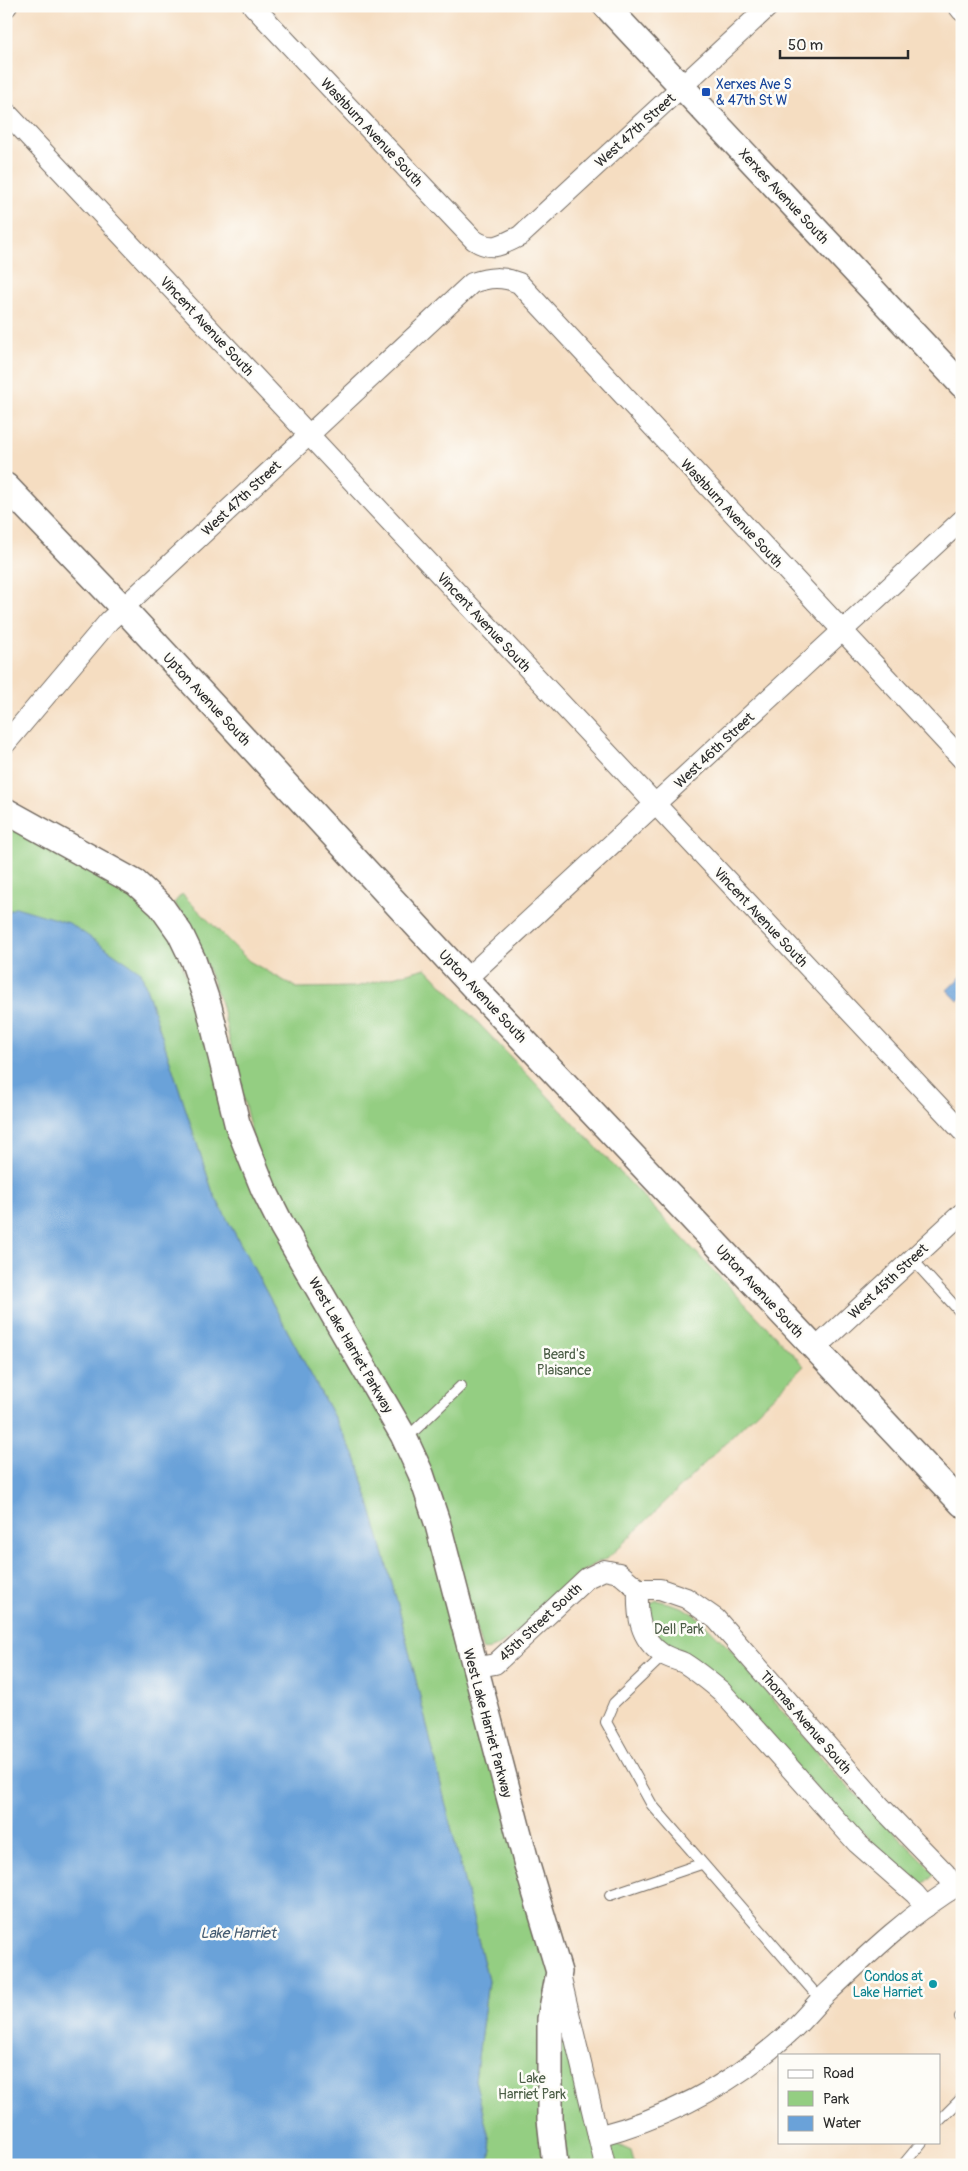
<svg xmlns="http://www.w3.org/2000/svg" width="968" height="2171" viewBox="0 0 968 2171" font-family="Pangolin,sans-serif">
	<rect width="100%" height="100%" fill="#fdfcf7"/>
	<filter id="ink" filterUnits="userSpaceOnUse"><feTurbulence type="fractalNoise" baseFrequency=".02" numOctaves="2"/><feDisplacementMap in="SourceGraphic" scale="10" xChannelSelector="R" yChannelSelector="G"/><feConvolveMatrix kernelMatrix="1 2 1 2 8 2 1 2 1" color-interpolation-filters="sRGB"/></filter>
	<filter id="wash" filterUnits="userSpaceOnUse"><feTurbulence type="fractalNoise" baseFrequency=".0096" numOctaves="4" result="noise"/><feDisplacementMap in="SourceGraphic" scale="20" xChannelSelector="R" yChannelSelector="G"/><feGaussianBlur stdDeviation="1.12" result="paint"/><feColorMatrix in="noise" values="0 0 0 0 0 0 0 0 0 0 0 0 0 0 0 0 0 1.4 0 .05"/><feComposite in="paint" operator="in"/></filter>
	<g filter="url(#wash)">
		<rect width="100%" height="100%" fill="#f5ddc1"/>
		<g fill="#94ce82" stroke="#607c56">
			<polygon points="6,818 161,906 232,1105 403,1435 598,2136 631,2151 635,2165 487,2165 492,2150 475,2080 488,1981 398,1605 357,1460 213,1193 141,972 16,907 6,913"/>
			<path d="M 182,894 L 249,961 L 297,988 L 356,987 L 426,968 L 804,1366 L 607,1559 C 570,1566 508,1658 482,1649 L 444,1522 L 257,1157 L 221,1003 L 193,929 L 174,903 Z"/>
			<path d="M 657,1600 L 682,1607 L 699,1618 L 730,1649 L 837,1776 L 935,1873 L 923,1884 L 883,1853 L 676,1651 C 657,1639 646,1626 651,1603 Z"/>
		</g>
		<g fill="#6aa2d9" stroke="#4a6682">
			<polygon points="16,907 69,923 141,972 213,1193 357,1460 398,1605 488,1981 475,2080 492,2150 487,2165 6,2165 6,913"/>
			<polygon points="962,976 962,998 958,1001 947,990"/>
		</g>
	</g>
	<g filter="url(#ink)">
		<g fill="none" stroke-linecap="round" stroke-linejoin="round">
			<g stroke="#726960" stroke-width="12">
				<g id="service">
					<polyline points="912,1259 962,1314"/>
					<polyline points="403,1435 414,1431 461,1386"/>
					<polyline points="664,1655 614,1703 606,1722 652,1805 821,2000"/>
					<polyline points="610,1895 701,1864"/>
					<polyline points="960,2017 962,2016"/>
					<polyline points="939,2121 962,2098"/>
					<polyline points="903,2165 922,2142"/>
				</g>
			</g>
			<g stroke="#726960" stroke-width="22">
				<g id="minor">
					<path d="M 253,6 L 474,240 C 493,252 501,245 520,236 L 769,6"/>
					<polyline points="958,6 962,11"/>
					<polyline points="6,7 7,6"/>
					<polyline points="6,112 962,1131"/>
					<path d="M 6,743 L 109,621 L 472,283 C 489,277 502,276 519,283 L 962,759"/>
					<polyline points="466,979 962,520"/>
					<polyline points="815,1349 962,1213"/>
					<path d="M 638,1589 C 637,1615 639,1638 662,1654 C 669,1658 677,1660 684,1663 C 697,1671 709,1681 721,1691 L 857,1843 L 915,1894 L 926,1907"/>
					<polyline points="473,1668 495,1664 587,1578 604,1570 619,1573 638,1589 660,1589 686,1598 716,1619 881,1807 945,1873 955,1887"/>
					<polyline points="560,1975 605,2165"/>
					<path d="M 598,2136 C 670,2117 735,2083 790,2032 C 801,2022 811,2010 821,1999 C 864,1958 910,1913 962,1883"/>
				</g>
			</g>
			<g stroke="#726960" stroke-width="28">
				<g id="tertiary">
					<polyline points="606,6 962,385"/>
					<polyline points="6,486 123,608 466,979 962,1504"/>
					<polyline points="6,811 136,883 161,906 180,933 193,960 209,1007 237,1123 264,1190 282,1226 403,1435 421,1474 438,1525 527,1865 559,1972 550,2019 550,2119 555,2165"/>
				</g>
			</g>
			<use href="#service" stroke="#fff" stroke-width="10"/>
			<use href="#minor" stroke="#fff" stroke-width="20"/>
			<use href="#tertiary" stroke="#fff" stroke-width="25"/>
		</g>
	</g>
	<rect fill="#1a4fb4" stroke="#fdfcf7" stroke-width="2" x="701" y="87" width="10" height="10" rx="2.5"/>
	<circle fill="#0f9aa8" stroke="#fdfcf7" stroke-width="2" cx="933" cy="1984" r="5"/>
	<g text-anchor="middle" stroke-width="5" stroke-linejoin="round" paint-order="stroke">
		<g font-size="14" fill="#164399" stroke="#fdfcf7" text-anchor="start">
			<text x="716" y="89">Xerxes Ave S<tspan x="716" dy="16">&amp; 47th St W</tspan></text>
		</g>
		<g font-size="14" fill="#2b2b2b" stroke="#fdfcf7">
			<text transform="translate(635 130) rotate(-42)" y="5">West 47th Street</text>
			<text transform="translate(372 132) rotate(47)" y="5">Washburn Avenue South</text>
			<text transform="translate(784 196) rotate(47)" y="5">Xerxes Avenue South</text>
			<text transform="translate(207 326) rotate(47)" y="5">Vincent Avenue South</text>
			<text transform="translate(241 498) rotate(-43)" y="5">West 47th Street</text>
			<text transform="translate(732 513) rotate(47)" y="5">Washburn Avenue South</text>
			<text transform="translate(484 622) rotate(47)" y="5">Vincent Avenue South</text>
			<text transform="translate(207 699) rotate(47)" y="5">Upton Avenue South</text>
			<text transform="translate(714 750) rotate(-43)" y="5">West 46th Street</text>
			<text transform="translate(761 917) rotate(47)" y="5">Vincent Avenue South</text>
			<text transform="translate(483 996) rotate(47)" y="5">Upton Avenue South</text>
			<text transform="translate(888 1281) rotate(-43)" y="5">West 45th Street</text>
			<text transform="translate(760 1291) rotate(47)" y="5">Upton Avenue South</text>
			<text transform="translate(351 1345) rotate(60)" y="5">West Lake Harriet Parkway</text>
			<text transform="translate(540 1622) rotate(-43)" y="5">45th Street South</text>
			<text transform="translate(806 1722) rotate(49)" y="5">Thomas Avenue South</text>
			<text transform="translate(488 1723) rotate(75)" y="5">West Lake Harriet Parkway</text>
		</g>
		<g font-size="14" fill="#4a5c45" stroke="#fdfcf7">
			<text x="564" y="1359">Beard's<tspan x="564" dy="16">Plaisance</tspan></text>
			<text x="679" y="1634">Dell Park</text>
			<text x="532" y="2083">Lake<tspan x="532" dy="16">Harriet Park</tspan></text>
		</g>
		<g font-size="14" fill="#0d838f" stroke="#fdfcf7" text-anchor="end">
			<text x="923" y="1981">Condos at<tspan x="923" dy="16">Lake Harriet</tspan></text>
		</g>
		<g font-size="15" font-style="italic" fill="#445b71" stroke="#fdfcf7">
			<text x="238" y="1938">Lake Harriet</text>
		</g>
	</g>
	<rect width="968" height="2171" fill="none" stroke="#fdfcf7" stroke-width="25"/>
	<rect x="778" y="2054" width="162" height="90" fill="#fdfcf7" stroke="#a9a8a5"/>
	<rect x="788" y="2070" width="25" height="8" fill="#ffffff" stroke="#a9a8a5"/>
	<text x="823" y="2078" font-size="15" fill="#2b2b2b">Road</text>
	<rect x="788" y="2091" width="25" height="15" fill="#94ce82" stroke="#a9a8a5"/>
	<text x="823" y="2104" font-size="15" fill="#2b2b2b">Park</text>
	<rect x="788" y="2116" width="25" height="15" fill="#6aa2d9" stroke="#a9a8a5"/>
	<text x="823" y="2128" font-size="15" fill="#2b2b2b">Water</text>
	<path d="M780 50v8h128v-8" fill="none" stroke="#2b2b2b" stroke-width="2.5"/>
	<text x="788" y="50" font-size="15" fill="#2b2b2b" stroke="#fdfcf7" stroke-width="4" paint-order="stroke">50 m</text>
</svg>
